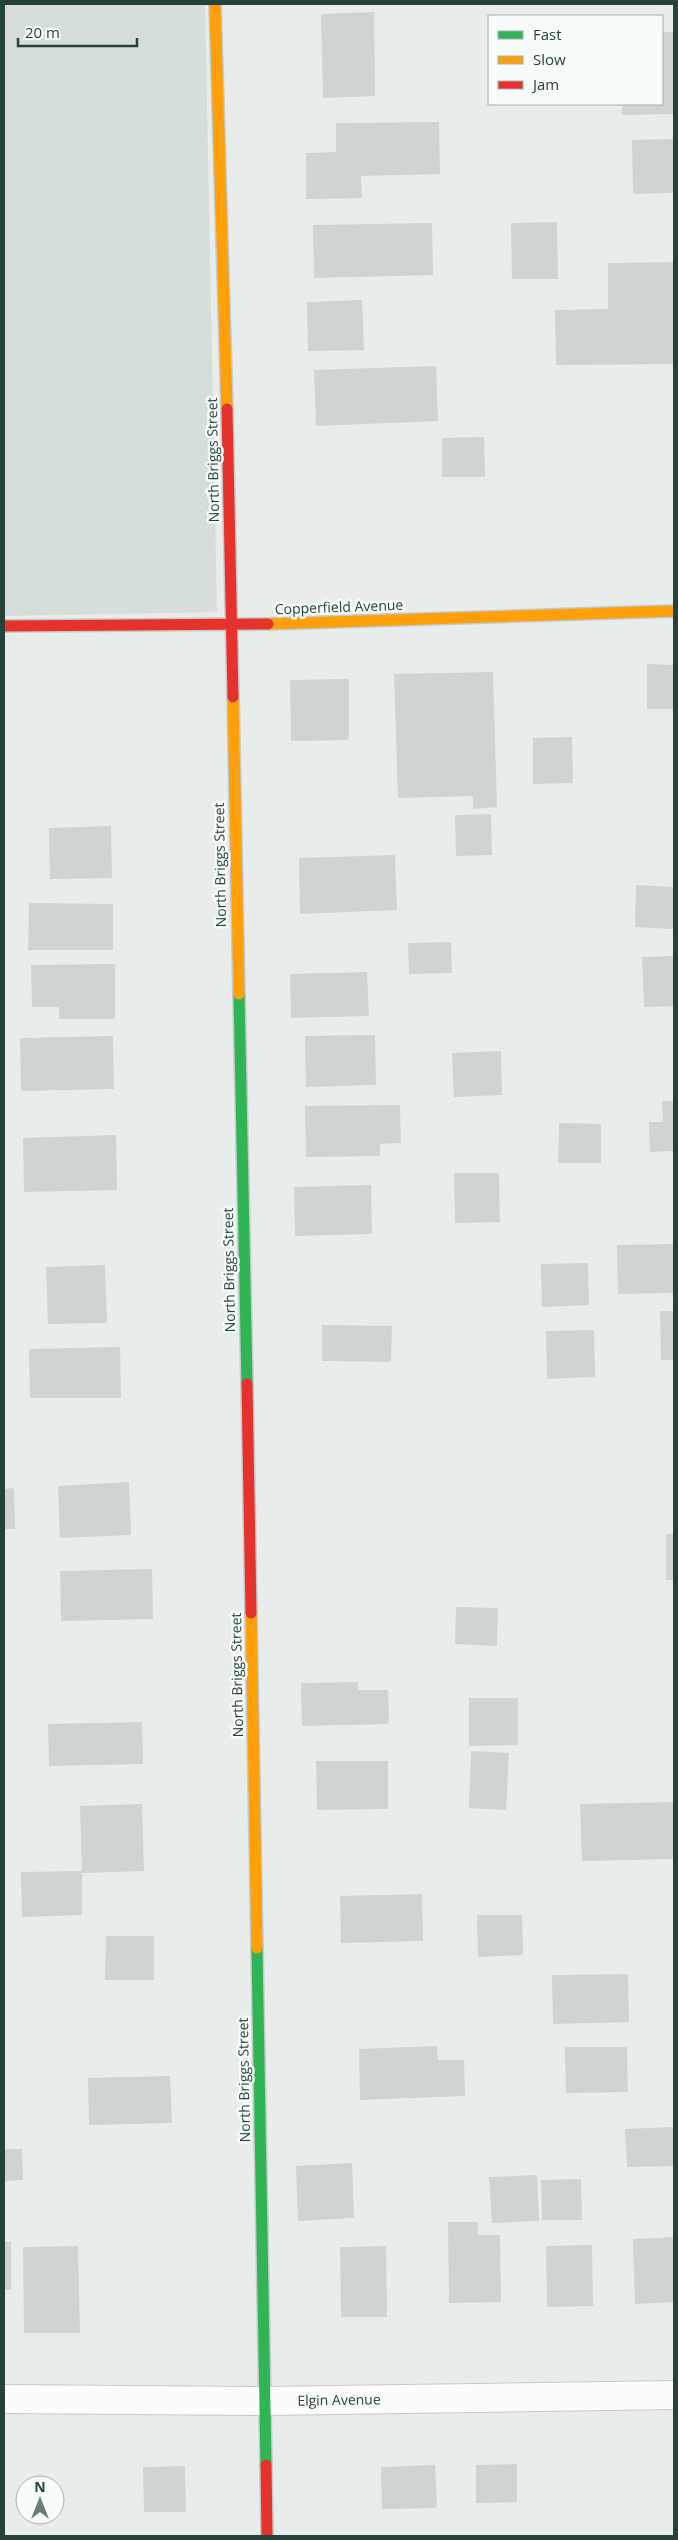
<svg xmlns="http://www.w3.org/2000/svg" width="678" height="2540" viewBox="0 0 678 2540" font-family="'Open Sans',sans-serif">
	<rect width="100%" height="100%" fill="#e8edeb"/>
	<polygon fill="#d6dedb" points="4,4 205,4 217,612 4,616"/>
	<g fill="#cfd4d2">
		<polygon points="374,12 375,96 323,98 321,14"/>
		<polygon points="662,32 674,32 674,114 622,115 622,104 662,104"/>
		<polygon points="439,122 440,174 361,176 362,198 306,199 306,153 336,152 336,123"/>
		<polygon points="674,139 674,193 633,194 632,140"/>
		<polygon points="557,222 558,279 512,279 511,223"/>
		<polygon points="432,223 433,275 314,278 313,225"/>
		<polygon points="674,262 674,364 556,365 555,310 608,309 608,263"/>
		<polygon points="362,300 364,350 308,351 307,302"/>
		<polygon points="436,366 438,421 316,426 314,370"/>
		<polygon points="484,437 485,477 442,477 442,438"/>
		<polygon points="647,664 674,665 674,709 647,709"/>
		<polygon points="493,672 497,807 473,809 473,796 398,798 394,674"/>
		<polygon points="349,679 349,740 291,741 290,680"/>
		<polygon points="572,737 573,783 533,784 533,738"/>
		<polygon points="491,814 492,855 456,856 455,815"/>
		<polygon points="111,826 112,878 50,879 49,828"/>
		<polygon points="395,855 397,910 300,914 299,858"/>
		<polygon points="636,885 674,887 674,929 635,927"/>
		<polygon points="29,903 113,904 113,950 28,950"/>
		<polygon points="451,942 452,973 409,974 408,943"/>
		<polygon points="674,956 674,1006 644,1007 642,957"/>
		<polygon points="115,964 115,1019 59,1019 59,1007 32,1007 31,965"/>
		<polygon points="367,972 369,1016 291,1018 290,974"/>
		<polygon points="375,1035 376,1085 306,1087 305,1036"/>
		<polygon points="113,1036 114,1089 21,1091 20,1038"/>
		<polygon points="501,1051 502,1095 454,1097 452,1053"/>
		<polygon points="662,1101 674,1101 674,1151 650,1152 649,1122 663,1122"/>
		<polygon points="400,1105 401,1143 380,1144 380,1156 306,1157 305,1106"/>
		<polygon points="559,1123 601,1124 601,1163 558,1163"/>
		<polygon points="116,1135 117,1190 24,1192 23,1138"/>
		<polygon points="454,1173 499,1173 500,1222 455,1223"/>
		<polygon points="371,1185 372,1234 295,1236 294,1187"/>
		<polygon points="674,1244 674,1293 618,1294 617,1245"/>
		<polygon points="588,1263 589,1305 542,1307 541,1264"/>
		<polygon points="105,1265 107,1323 48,1324 46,1267"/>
		<polygon points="660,1311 674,1311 674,1360 661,1360"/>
		<polygon points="322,1325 392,1326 391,1362 322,1361"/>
		<polygon points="594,1330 595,1377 547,1379 546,1331"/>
		<polygon points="120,1347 121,1398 30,1398 29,1349"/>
		<polygon points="129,1482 131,1535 60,1538 58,1486"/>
		<polygon points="14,1488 15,1529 4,1529 4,1489"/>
		<rect x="666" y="1534" width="8" height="46"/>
		<polygon points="152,1569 153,1619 61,1621 60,1571"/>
		<polygon points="456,1607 498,1608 497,1646 455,1644"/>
		<polygon points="358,1682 358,1690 388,1690 389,1724 302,1726 301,1683"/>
		<polygon points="469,1698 518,1698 518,1745 469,1746"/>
		<polygon points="142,1722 143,1764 49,1766 48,1724"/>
		<polygon points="471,1751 509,1753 506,1810 469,1808"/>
		<polygon points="316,1761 388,1761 388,1809 317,1810"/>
		<polygon points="674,1802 674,1859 582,1861 580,1804"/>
		<polygon points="142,1804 144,1871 82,1873 82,1915 22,1917 21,1872 82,1871 80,1806"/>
		<polygon points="422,1894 423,1941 341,1943 340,1896"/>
		<polygon points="477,1915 522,1915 523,1955 478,1957"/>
		<polygon points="106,1936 154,1936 154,1980 105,1980"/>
		<polygon points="628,1974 629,2022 553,2024 552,1975"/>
		<polygon points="437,2046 438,2060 464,2060 465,2096 360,2100 359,2049"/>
		<polygon points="565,2047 627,2047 628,2092 566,2093"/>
		<polygon points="170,2076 172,2123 89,2125 88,2078"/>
		<polygon points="674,2127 674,2166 627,2167 625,2129"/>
		<polygon points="4,2149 22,2149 23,2180 4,2181"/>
		<polygon points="352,2163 354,2218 298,2221 296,2166"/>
		<polygon points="537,2175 539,2221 492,2223 489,2177"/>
		<polygon points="581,2179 582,2220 542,2220 541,2180"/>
		<polygon points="448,2222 478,2222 478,2235 500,2235 501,2302 449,2303"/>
		<polygon points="674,2237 674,2302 635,2304 633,2239"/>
		<rect x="4" y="2242" width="7" height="48"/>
		<polygon points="592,2245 593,2306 547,2307 546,2246"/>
		<polygon points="78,2246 80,2333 24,2333 23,2247"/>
		<polygon points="386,2246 387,2317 341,2317 340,2247"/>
		<polygon points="517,2464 517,2502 476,2503 476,2465"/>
		<polygon points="435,2465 437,2508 382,2509 381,2467"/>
		<polygon points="185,2466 186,2512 144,2512 143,2467"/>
	</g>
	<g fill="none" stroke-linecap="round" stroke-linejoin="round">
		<g stroke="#c5cac8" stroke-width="30">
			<polyline id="street" points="4,2399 264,2401 674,2395"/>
		</g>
		<g stroke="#c3cbc8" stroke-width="14">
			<g id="fast">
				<polyline points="239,994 247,1384"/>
				<polyline points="257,1948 266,2465"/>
			</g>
		</g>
		<g stroke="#c3cbc8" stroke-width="14">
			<g id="slow">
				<polyline points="215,4 227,409"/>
				<polyline points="268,624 674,611"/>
				<polyline points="233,697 239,994"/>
				<polyline points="251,1613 257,1948"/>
			</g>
		</g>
		<g stroke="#c3cbc8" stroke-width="14">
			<g id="jam">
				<polyline points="227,409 233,697"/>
				<polyline points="4,626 268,624"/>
				<polyline points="247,1384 251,1613"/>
				<polyline points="266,2465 267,2536"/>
			</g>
		</g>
		<use href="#street" stroke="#fcfcfc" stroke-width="28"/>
		<use href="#fast" stroke="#30b455" stroke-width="11"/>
		<use href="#slow" stroke="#ff9f0a" stroke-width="11"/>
		<use href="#jam" stroke="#e5322d" stroke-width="11"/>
	</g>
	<g text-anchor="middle" stroke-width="5" stroke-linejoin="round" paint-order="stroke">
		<g font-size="14" fill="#24423a" stroke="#f7fbf9">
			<text transform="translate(213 460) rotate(-91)" y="5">North Briggs Street</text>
			<text transform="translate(339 607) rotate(-2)" y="5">Copperfield Avenue</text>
			<text transform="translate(220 865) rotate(-91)" y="5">North Briggs Street</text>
			<text transform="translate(229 1270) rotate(-91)" y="5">North Briggs Street</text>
			<text transform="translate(237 1675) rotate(-91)" y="5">North Briggs Street</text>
			<text transform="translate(244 2080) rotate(-91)" y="5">North Briggs Street</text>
			<text transform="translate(339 2400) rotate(-1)" y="5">Elgin Avenue</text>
		</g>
	</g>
	<rect width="678" height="2540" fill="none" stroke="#24423a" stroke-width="10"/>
	<rect x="488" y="15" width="175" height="90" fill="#f7fbf9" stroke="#a3b1ad"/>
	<rect x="498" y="31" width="25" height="8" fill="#30b455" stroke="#a3b1ad"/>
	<text x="533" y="40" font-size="15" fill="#24423a">Fast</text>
	<rect x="498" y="56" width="25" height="8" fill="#ff9f0a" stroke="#a3b1ad"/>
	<text x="533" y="65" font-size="15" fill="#24423a">Slow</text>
	<rect x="498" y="81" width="25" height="8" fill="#e5322d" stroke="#a3b1ad"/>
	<text x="533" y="90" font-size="15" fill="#24423a">Jam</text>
	<g transform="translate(40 2500)"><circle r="24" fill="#f7fbf9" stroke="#a3b1ad"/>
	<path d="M0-4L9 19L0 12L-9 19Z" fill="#697e78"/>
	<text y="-8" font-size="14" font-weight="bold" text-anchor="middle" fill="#24423a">N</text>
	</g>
	<path d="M18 38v8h119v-8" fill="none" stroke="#24423a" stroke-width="2.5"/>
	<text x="25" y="38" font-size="15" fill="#24423a" stroke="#f7fbf9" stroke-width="4" paint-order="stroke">20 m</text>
</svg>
